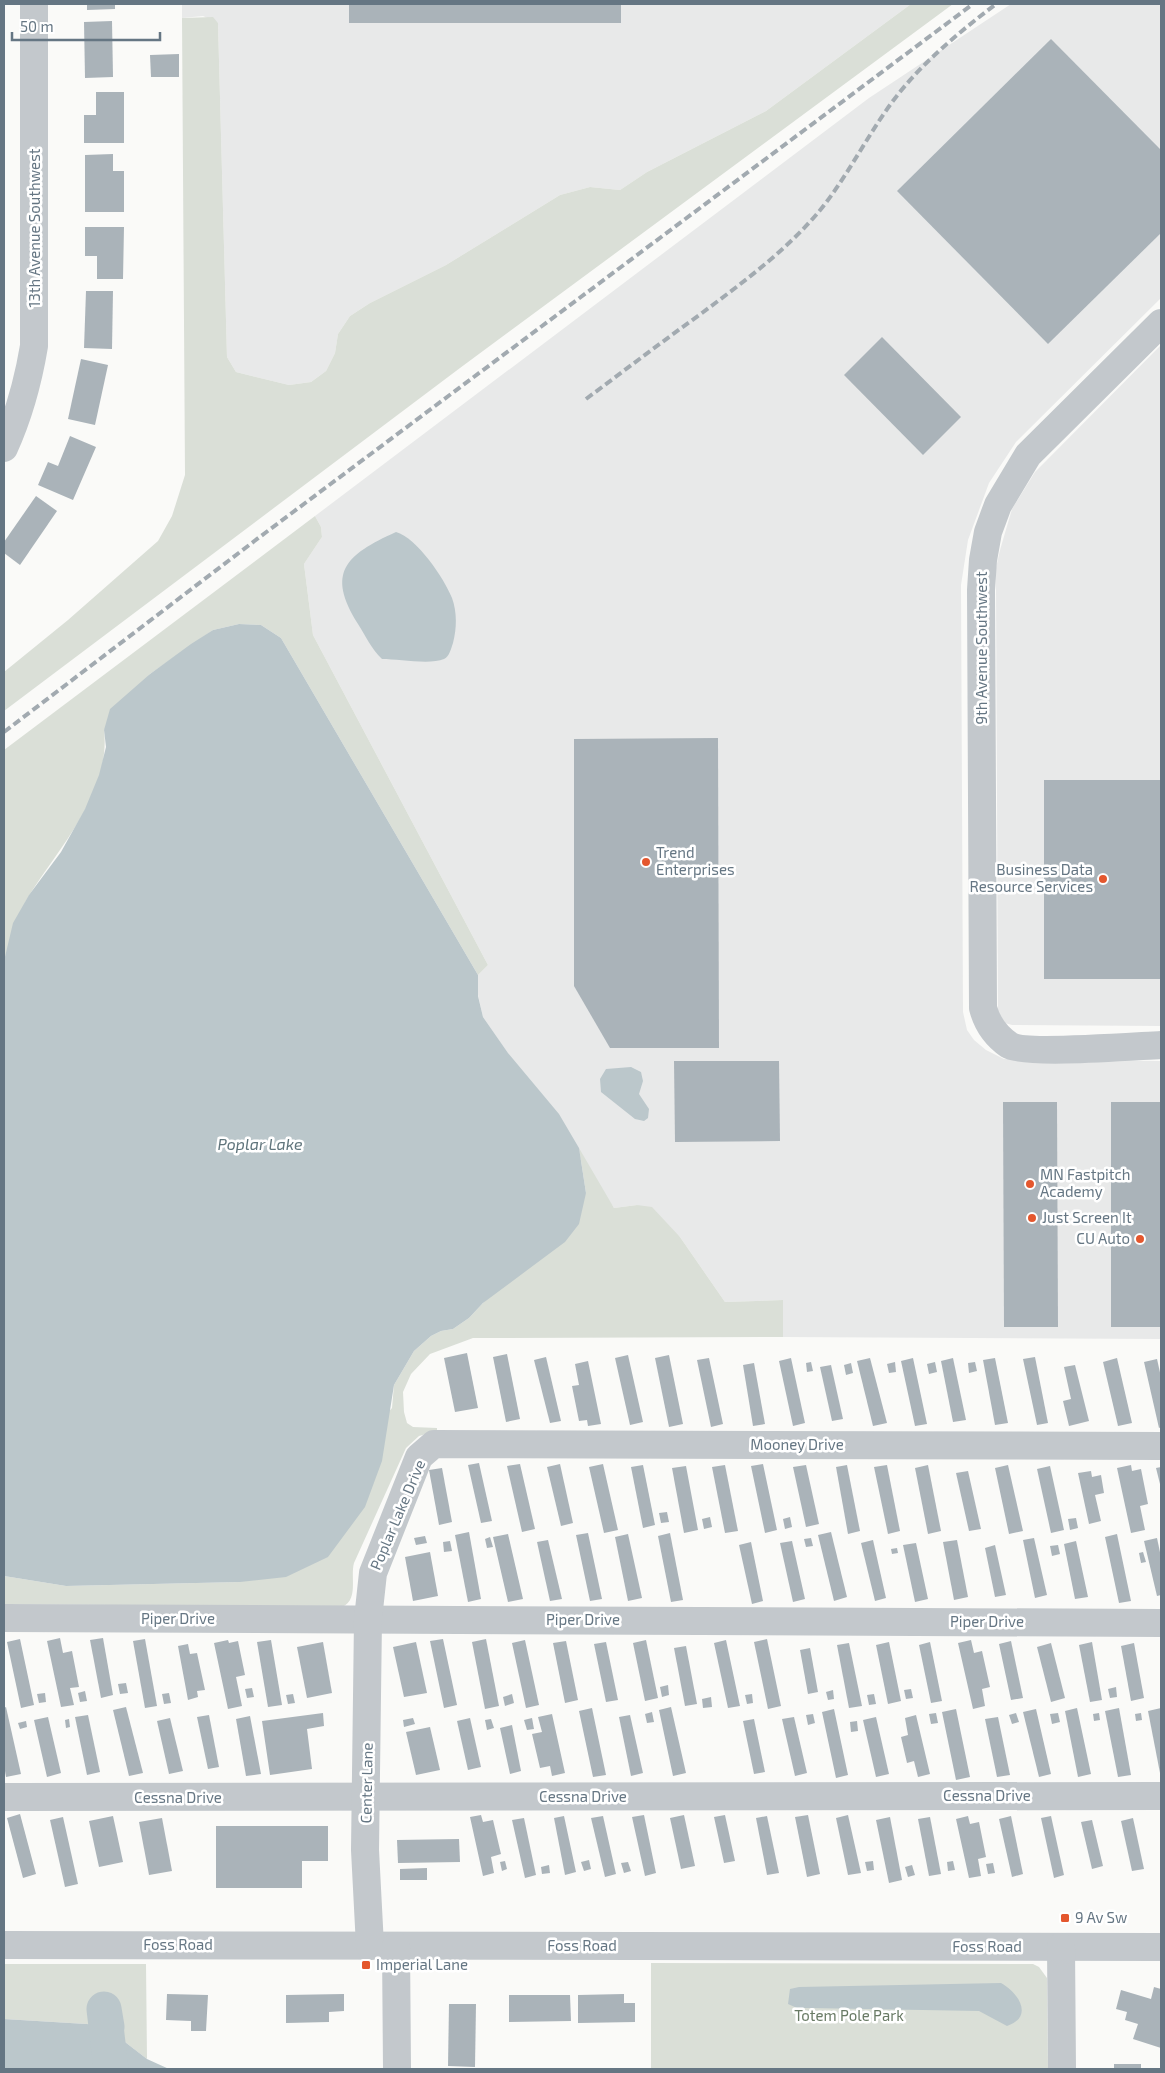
<svg xmlns="http://www.w3.org/2000/svg" width="1165" height="2073" viewBox="0 0 1165 2073" font-family="'Exo 2',sans-serif">
	<rect width="100%" height="100%" fill="#fafaf8"/>
	<g fill="#e8e9e9">
		<polygon points="182,4 911,4 766,111 647,172 620,190 590,187 560,195 446,265 370,303 350,316 338,334 335,353 326,371 311,382 289,385 236,372 227,357 218,23 203,16 182,18"/>
		<polygon points="1011,4 1161,4 1161,298 1016,442 989,483 968,540 961,585 963,1012 967,1030 974,1040 986,1050 1004,1059 1161,1061 1161,1339 783,1337 783,1300 725,1302 680,1237 637,1205 614,1208 483,1017 478,995 478,975 488,965 313,635 304,564 322,537 321,527 315,516 869,98"/>
		<polygon points="1161,345 1161,1026 1012,1025 1005,1023 998,1011 996,588 996,568 1000,550 1012,509 1035,472"/>
	</g>
	<g fill="#dadfd7">
		<polygon points="911,4 953,4 460,368 4,711 4,672 68,620 158,541 172,516 185,475 182,18 213,17 218,23 227,357 236,372 289,385 311,382 326,371 335,353 338,334 350,316 370,303 446,265 560,195 590,187 620,190 647,172 766,111"/>
		<path d="M 315,516 L 321,527 L 322,537 L 304,564 L 313,635 L 488,965 L 478,975 L 281,638 L 261,625 L 239,624 L 213,630 L 150,674 L 104,730 C 111,792 61,845 30,894 C 18,913 12,940 4,961 L 4,750 Z"/>
		<path d="M 579,1148 L 614,1208 L 637,1205 L 652,1207 L 680,1237 L 725,1302 L 783,1300 L 783,1337 L 473,1338 L 430,1354 L 411,1374 L 403,1392 L 404,1412 L 407,1423 L 413,1427 L 437,1428 L 437,1431 L 419,1436 L 406,1448 L 354,1563 C 350,1577 359,1600 342,1607 L 4,1604 L 4,1576 L 66,1586 L 240,1582 L 392,1408 L 394,1385 L 414,1351 L 431,1336 L 441,1331 L 453,1329 L 469,1318 L 586,1193 Z"/>
		<polygon points="651,1963 1033,1964 1039,1967 1047,1978 1048,2069 651,2069"/>
		<polygon points="4,1964 146,1964 147,2059 103,2025 4,2019"/>
	</g>
	<g fill="#bbc7cb">
		<path d="M 396,532 C 417,538 444,578 452,598 C 457,612 457,628 453,643 C 451,649 449,657 444,659 C 430,665 398,659 382,659 C 372,650 365,635 358,624 C 326,573 345,555 396,532 Z"/>
		<polygon points="239,624 261,625 281,638 478,975 478,996 483,1017 508,1053 559,1114 579,1148 586,1193 579,1224 565,1242 483,1303 469,1318 453,1329 441,1331 431,1336 414,1351 394,1385 382,1461 365,1507 328,1557 286,1577 240,1582 66,1586 4,1576 4,961 13,923 29,895 61,852 85,809 99,775 106,747 104,730 110,709 150,674 191,644 213,630"/>
		<polygon points="631,1067 641,1072 643,1081 639,1094 649,1109 648,1118 644,1121 635,1119 601,1092 600,1079 606,1069"/>
		<path d="M 1001,1983 C 1019,1993 1034,2017 1007,2026 L 979,2011 L 808,2008 L 797,2008 L 788,2004 L 790,1989 L 799,1987 Z"/>
		<polygon points="4,2019 103,2025 147,2059 169,2069 4,2069"/>
	</g>
	<g fill="none" stroke-linecap="round" stroke-linejoin="round">
		<polyline stroke="#bbc7cb" stroke-width="35" points="107,2027 104,2009 111,2069"/>
	</g>
	<g fill="#aab3b9">
		<polygon points="87,4 115,4 115,9 87,10"/>
		<rect x="349" y="4" width="272" height="19"/>
		<polygon points="112,21 113,77 85,78 84,22"/>
		<polygon points="1051,39 1161,150 1161,233 1048,344 897,191"/>
		<polygon points="179,54 179,77 151,77 150,55"/>
		<polygon points="96,92 124,92 124,143 84,143 84,115 96,115"/>
		<polygon points="113,154 113,171 124,171 124,212 85,212 85,155"/>
		<polygon points="85,227 124,227 123,279 97,279 97,256 85,256"/>
		<polygon points="86,291 113,291 112,349 84,348"/>
		<polygon points="882,337 961,417 923,455 844,375"/>
		<polygon points="81,359 108,365 95,425 68,419"/>
		<polygon points="70,436 96,447 73,500 38,485 48,462 58,466"/>
		<polygon points="36,496 57,511 20,565 4,553 4,542"/>
		<polygon points="718,738 719,1048 610,1048 574,986 574,739"/>
		<rect x="1044" y="780" width="117" height="199"/>
		<polygon points="674,1061 779,1061 780,1141 675,1142"/>
		<polygon points="1003,1102 1057,1102 1058,1327 1004,1327"/>
		<rect x="1111" y="1102" width="50" height="225"/>
		<polygon points="467,1353 478,1408 455,1412 444,1358"/>
		<polygon points="507,1354 520,1419 506,1422 493,1357"/>
		<polygon points="628,1355 643,1422 630,1425 615,1358"/>
		<polygon points="669,1355 683,1424 669,1427 655,1358"/>
		<polygon points="546,1357 561,1421 550,1423 534,1360"/>
		<polygon points="1035,1357 1048,1423 1037,1425 1023,1359"/>
		<polygon points="709,1358 723,1424 711,1427 697,1360"/>
		<polygon points="791,1358 805,1423 793,1426 779,1361"/>
		<polygon points="870,1358 887,1423 873,1426 857,1361"/>
		<polygon points="913,1358 927,1424 915,1426 901,1361"/>
		<polygon points="953,1358 966,1420 953,1422 941,1361"/>
		<polygon points="995,1358 1008,1423 995,1425 983,1360"/>
		<polygon points="1117,1358 1132,1423 1118,1426 1103,1362"/>
		<polygon points="1157,1359 1161,1377 1161,1427 1159,1428 1144,1362"/>
		<polygon points="588,1361 601,1424 588,1426 587,1420 579,1421 572,1386 579,1385 575,1364"/>
		<polygon points="811,1362 813,1371 807,1372 806,1363"/>
		<polygon points="895,1362 896,1372 889,1373 887,1364"/>
		<polygon points="935,1362 937,1372 929,1374 927,1364"/>
		<polygon points="975,1362 977,1371 969,1373 968,1363"/>
		<polygon points="754,1363 765,1424 753,1426 743,1365"/>
		<polygon points="851,1363 853,1373 846,1375 844,1365"/>
		<polygon points="831,1365 843,1419 832,1421 820,1367"/>
		<polygon points="1075,1365 1089,1421 1069,1426 1063,1401 1071,1399 1064,1367"/>
		<polygon points="479,1463 492,1521 481,1523 468,1465"/>
		<polygon points="520,1464 535,1529 522,1532 507,1466"/>
		<polygon points="560,1464 573,1523 561,1526 547,1467"/>
		<polygon points="603,1464 618,1530 604,1533 589,1467"/>
		<polygon points="763,1464 777,1530 765,1533 751,1466"/>
		<polygon points="643,1465 655,1525 643,1528 631,1467"/>
		<polygon points="725,1465 738,1531 725,1533 712,1467"/>
		<polygon points="806,1465 819,1524 806,1527 793,1467"/>
		<polygon points="847,1465 860,1531 848,1534 836,1467"/>
		<polygon points="887,1465 900,1531 888,1534 874,1467"/>
		<polygon points="928,1465 941,1531 928,1534 915,1468"/>
		<polygon points="1008,1465 1023,1531 1009,1534 995,1468"/>
		<polygon points="1131,1465 1132,1471 1141,1469 1148,1504 1140,1506 1145,1530 1131,1533 1117,1468"/>
		<polygon points="686,1466 698,1530 684,1533 672,1468"/>
		<polygon points="1050,1466 1064,1530 1051,1533 1037,1469"/>
		<polygon points="1161,1467 1161,1488 1156,1468"/>
		<polygon points="442,1468 452,1522 439,1525 429,1470"/>
		<polygon points="968,1471 981,1529 969,1531 956,1473"/>
		<polygon points="1091,1471 1092,1477 1101,1475 1104,1493 1095,1495 1101,1521 1089,1524 1078,1473"/>
		<polygon points="667,1512 669,1522 661,1523 659,1513"/>
		<polygon points="710,1517 712,1527 704,1529 702,1519"/>
		<polygon points="790,1517 792,1527 785,1529 783,1519"/>
		<polygon points="1076,1518 1078,1528 1070,1530 1068,1519"/>
		<polygon points="469,1532 481,1599 468,1602 455,1535"/>
		<polygon points="831,1532 847,1597 834,1601 818,1535"/>
		<polygon points="588,1533 602,1599 590,1601 576,1535"/>
		<polygon points="670,1533 683,1600 671,1602 658,1536"/>
		<polygon points="508,1534 523,1599 508,1602 493,1537"/>
		<polygon points="628,1534 642,1598 628,1601 615,1537"/>
		<polygon points="1117,1534 1131,1601 1119,1603 1105,1537"/>
		<polygon points="425,1536 427,1543 416,1545 414,1538"/>
		<polygon points="490,1537 493,1547 487,1548 485,1539"/>
		<polygon points="811,1538 813,1546 806,1547 804,1539"/>
		<polygon points="1034,1538 1047,1595 1035,1598 1023,1540"/>
		<polygon points="1157,1538 1161,1557 1161,1595 1157,1596 1144,1541"/>
		<polygon points="548,1540 562,1599 550,1601 537,1542"/>
		<polygon points="873,1540 886,1598 875,1601 861,1543"/>
		<polygon points="957,1540 968,1597 954,1600 943,1542"/>
		<polygon points="450,1541 452,1551 444,1552 443,1542"/>
		<polygon points="792,1541 805,1599 793,1602 780,1543"/>
		<polygon points="1076,1541 1088,1597 1075,1599 1064,1544"/>
		<polygon points="751,1542 763,1601 752,1604 739,1545"/>
		<polygon points="916,1543 928,1599 915,1602 903,1545"/>
		<polygon points="995,1545 1006,1595 995,1597 985,1548"/>
		<polygon points="1058,1545 1060,1554 1052,1556 1050,1546"/>
		<polygon points="897,1548 898,1553 892,1554 891,1549"/>
		<polygon points="430,1552 438,1596 413,1601 405,1557"/>
		<polygon points="1143,1552 1146,1562 1141,1563 1139,1553"/>
		<polygon points="60,1638 63,1653 72,1651 79,1687 70,1688 74,1705 61,1707 47,1641"/>
		<polygon points="103,1638 113,1695 101,1698 90,1640"/>
		<polygon points="20,1639 34,1705 21,1708 7,1642"/>
		<polygon points="145,1639 157,1706 145,1708 133,1641"/>
		<polygon points="443,1639 457,1705 444,1708 430,1641"/>
		<polygon points="486,1639 499,1706 485,1709 472,1642"/>
		<polygon points="767,1639 781,1706 768,1709 754,1642"/>
		<polygon points="228,1640 229,1643 238,1641 245,1675 236,1677 242,1706 228,1709 214,1643"/>
		<polygon points="271,1640 282,1705 268,1707 257,1642"/>
		<polygon points="525,1640 539,1705 526,1708 512,1643"/>
		<polygon points="646,1640 658,1698 645,1701 633,1643"/>
		<polygon points="726,1640 740,1706 728,1708 714,1643"/>
		<polygon points="971,1640 974,1653 982,1651 990,1687 982,1689 985,1706 973,1709 958,1643"/>
		<polygon points="566,1641 578,1700 565,1703 553,1643"/>
		<polygon points="1011,1641 1023,1698 1011,1700 999,1644"/>
		<polygon points="323,1642 332,1693 307,1698 297,1647"/>
		<polygon points="416,1642 427,1693 404,1697 393,1647"/>
		<polygon points="606,1642 618,1700 606,1702 594,1644"/>
		<polygon points="889,1642 901,1701 888,1704 876,1645"/>
		<polygon points="930,1642 942,1701 931,1703 919,1645"/>
		<polygon points="1092,1642 1102,1700 1090,1702 1079,1645"/>
		<polygon points="849,1643 862,1706 849,1708 837,1645"/>
		<polygon points="1051,1643 1065,1698 1051,1702 1037,1647"/>
		<polygon points="1134,1643 1144,1698 1131,1701 1121,1646"/>
		<polygon points="188,1644 190,1654 197,1653 205,1690 197,1691 198,1697 188,1700 178,1646"/>
		<polygon points="686,1646 697,1704 685,1706 674,1648"/>
		<polygon points="810,1648 818,1692 808,1694 800,1650"/>
		<polygon points="126,1683 128,1693 120,1694 118,1684"/>
		<polygon points="668,1685 669,1695 662,1697 660,1687"/>
		<polygon points="1116,1687 1117,1697 1110,1698 1108,1689"/>
		<polygon points="252,1688 254,1697 247,1698 245,1689"/>
		<polygon points="911,1689 913,1698 906,1699 904,1690"/>
		<polygon points="833,1690 834,1699 828,1700 826,1692"/>
		<polygon points="85,1691 87,1701 80,1702 78,1693"/>
		<polygon points="45,1693 46,1702 39,1703 37,1694"/>
		<polygon points="169,1693 171,1703 164,1704 162,1694"/>
		<polygon points="293,1694 295,1703 288,1704 286,1695"/>
		<polygon points="512,1694 514,1703 505,1706 503,1697"/>
		<polygon points="752,1694 753,1703 747,1704 745,1695"/>
		<polygon points="874,1694 876,1704 869,1705 867,1695"/>
		<polygon points="711,1697 712,1707 703,1708 702,1699"/>
		<polygon points="6,1707 21,1774 6,1777 4,1765 4,1708"/>
		<polygon points="126,1707 143,1773 129,1776 113,1710"/>
		<polygon points="671,1707 686,1773 673,1776 659,1710"/>
		<polygon points="592,1708 606,1775 593,1777 579,1711"/>
		<polygon points="1077,1708 1091,1774 1078,1777 1065,1711"/>
		<polygon points="1119,1708 1131,1775 1118,1777 1105,1711"/>
		<polygon points="1161,1708 1161,1773 1160,1773 1148,1711"/>
		<polygon points="834,1709 848,1775 836,1778 822,1712"/>
		<polygon points="956,1709 970,1777 956,1780 942,1712"/>
		<polygon points="1036,1709 1051,1774 1039,1777 1023,1712"/>
		<polygon points="652,1712 654,1722 647,1723 645,1714"/>
		<polygon points="323,1713 324,1726 307,1729 312,1769 270,1775 262,1721"/>
		<polygon points="936,1713 938,1723 931,1724 929,1714"/>
		<polygon points="1016,1713 1019,1722 1012,1724 1009,1715"/>
		<polygon points="1058,1713 1060,1722 1052,1724 1050,1714"/>
		<polygon points="1099,1713 1100,1720 1094,1721 1093,1714"/>
		<polygon points="1141,1713 1142,1720 1136,1721 1135,1714"/>
		<polygon points="552,1714 565,1773 552,1776 550,1766 540,1768 532,1734 542,1732 538,1717"/>
		<polygon points="813,1714 815,1723 808,1725 806,1715"/>
		<polygon points="88,1715 100,1772 87,1775 75,1717"/>
		<polygon points="209,1715 219,1767 208,1769 197,1717"/>
		<polygon points="630,1715 643,1773 631,1776 619,1717"/>
		<polygon points="916,1715 930,1774 918,1777 914,1761 907,1763 901,1737 908,1735 905,1718"/>
		<polygon points="250,1716 261,1774 246,1776 236,1719"/>
		<polygon points="48,1717 61,1773 47,1777 34,1720"/>
		<polygon points="794,1717 807,1773 795,1776 782,1719"/>
		<polygon points="876,1717 889,1774 876,1777 863,1720"/>
		<polygon points="998,1717 1010,1775 997,1777 985,1719"/>
		<polygon points="170,1718 183,1771 169,1774 157,1721"/>
		<polygon points="413,1718 415,1724 404,1727 403,1720"/>
		<polygon points="470,1718 481,1767 468,1770 457,1721"/>
		<polygon points="532,1718 534,1729 527,1730 524,1720"/>
		<polygon points="69,1719 70,1727 66,1728 65,1720"/>
		<polygon points="491,1719 494,1728 487,1730 485,1720"/>
		<polygon points="754,1719 765,1772 754,1774 743,1721"/>
		<polygon points="26,1721 27,1727 20,1729 18,1723"/>
		<polygon points="857,1721 858,1731 851,1732 850,1722"/>
		<polygon points="512,1725 521,1771 510,1774 500,1728"/>
		<polygon points="430,1727 440,1770 416,1775 406,1732"/>
		<polygon points="20,1814 36,1874 23,1878 7,1818"/>
		<polygon points="481,1815 483,1822 493,1820 501,1854 491,1857 494,1873 483,1876 470,1817"/>
		<polygon points="644,1815 656,1873 645,1876 632,1817"/>
		<polygon points="684,1815 695,1866 681,1869 670,1818"/>
		<polygon points="725,1815 735,1861 724,1863 714,1817"/>
		<polygon points="808,1815 820,1874 807,1877 795,1817"/>
		<polygon points="848,1815 861,1873 848,1875 836,1818"/>
		<polygon points="113,1816 123,1862 99,1867 89,1821"/>
		<polygon points="564,1816 576,1872 565,1875 554,1818"/>
		<polygon points="603,1816 616,1874 605,1877 591,1818"/>
		<polygon points="767,1816 779,1873 767,1875 756,1818"/>
		<polygon points="968,1816 970,1824 979,1822 986,1857 978,1859 981,1876 969,1878 956,1819"/>
		<polygon points="1011,1816 1023,1874 1012,1877 999,1819"/>
		<polygon points="1051,1816 1064,1875 1054,1878 1041,1818"/>
		<polygon points="63,1817 78,1884 65,1887 50,1820"/>
		<polygon points="890,1817 902,1880 889,1883 876,1820"/>
		<polygon points="930,1817 941,1874 929,1876 918,1819"/>
		<polygon points="162,1818 172,1871 149,1875 139,1822"/>
		<polygon points="524,1818 536,1875 525,1878 512,1820"/>
		<polygon points="1133,1818 1144,1869 1132,1871 1121,1821"/>
		<polygon points="1092,1820 1103,1866 1092,1869 1081,1822"/>
		<polygon points="216,1826 328,1826 328,1861 302,1861 302,1888 216,1888"/>
		<polygon points="459,1839 460,1862 398,1863 397,1840"/>
		<polygon points="589,1860 591,1869 584,1871 581,1862"/>
		<polygon points="505,1861 507,1869 502,1871 500,1862"/>
		<polygon points="873,1861 874,1870 867,1871 865,1862"/>
		<polygon points="953,1861 955,1870 948,1871 947,1862"/>
		<polygon points="628,1862 631,1871 624,1873 621,1863"/>
		<polygon points="993,1863 995,1873 988,1874 986,1864"/>
		<polygon points="549,1865 550,1873 542,1874 541,1867"/>
		<polygon points="912,1865 915,1875 908,1877 905,1867"/>
		<polygon points="427,1868 427,1880 400,1880 400,1869"/>
		<polygon points="1154,1987 1161,1989 1161,2048 1133,2039 1138,2024 1125,2020 1127,2012 1116,2009 1121,1990 1151,1999"/>
		<polygon points="167,1994 208,1995 206,2031 191,2031 191,2021 166,2020"/>
		<polygon points="344,1994 344,2011 329,2012 329,2022 286,2023 286,1995"/>
		<polygon points="624,1994 624,2003 635,2003 635,2022 578,2023 578,1995"/>
		<polygon points="509,1995 570,1995 571,2021 509,2022"/>
		<polygon points="449,2004 476,2004 475,2067 448,2066"/>
		<rect x="1114" y="2064" width="27" height="5"/>
	</g>
	<g fill="none" stroke-linecap="round" stroke-linejoin="round">
		<g stroke="#c3c8cc" stroke-width="28">
			<path d="M 1161,323 L 1028,455 L 998,505 L 988,532 L 983,560 L 981,590 L 983,1008 C 987,1023 996,1036 1009,1045 C 1024,1055 1137,1046 1161,1045"/>
			<path d="M 4,448 C 19,415 28,382 34,346 L 34,4"/>
			<polyline points="4,1618 1161,1623"/>
			<polyline points="4,1797 1161,1796"/>
			<polyline points="4,1945 1161,1947"/>
			<polyline points="370,1946 365,1850 368,1619 373,1573 419,1457 434,1444 1161,1446"/>
			<polyline points="396,1946 397,2069"/>
			<polyline points="1061,1947 1062,2069"/>
		</g>
		<g stroke="#a2aab0" stroke-width="4" stroke-dasharray="8 4" stroke-linecap="butt">
			<path d="M 586,399 C 625,370 663,341 702,313 C 742,283 783,253 816,215 C 845,181 864,141 890,105 C 918,66 958,33 996,4"/>
			<polyline points="4,732 261,536 973,4"/>
		</g>
	</g>
	<g fill="#e4572e" stroke="#fff" stroke-width="2">
		<circle cx="646" cy="862" r="5"/>
		<circle cx="1103" cy="879" r="5"/>
		<circle cx="1030" cy="1184" r="5"/>
		<circle cx="1032" cy="1218" r="5"/>
		<circle cx="1140" cy="1239" r="5"/>
		<rect x="1060" y="1913" width="10" height="10" rx="2.5"/>
		<rect x="361" y="1960" width="10" height="10" rx="2.5"/>
	</g>
	<g text-anchor="middle" stroke-width="5" stroke-linejoin="round" paint-order="stroke">
		<g font-size="15" fill="#657683" stroke="#fff">
			<text transform="translate(35 228) rotate(-90)" y="5">13th Avenue Southwest</text>
			<text transform="translate(982 648) rotate(-90)" y="5">9th Avenue Southwest</text>
			<text x="797" y="1450">Mooney Drive</text>
			<text transform="translate(398 1515) rotate(-67)" y="5">Poplar Lake Drive</text>
			<text x="178" y="1624">Piper Drive</text>
			<text x="583" y="1625">Piper Drive</text>
			<text x="987" y="1627">Piper Drive</text>
			<text transform="translate(367 1783) rotate(-89)" y="5">Center Lane</text>
			<text x="987" y="1801">Cessna Drive</text>
			<text x="583" y="1802">Cessna Drive</text>
			<text x="178" y="1803">Cessna Drive</text>
			<text x="178" y="1950">Foss Road</text>
			<text x="582" y="1951">Foss Road</text>
			<text x="987" y="1952">Foss Road</text>
		</g>
		<g font-size="15" fill="#657683" stroke="#fff" text-anchor="start">
			<text x="656" y="858">Trend<tspan x="656" dy="17">Enterprises</tspan></text>
			<text x="1093" y="875" text-anchor="end">Business Data<tspan x="1093" dy="17">Resource Services</tspan></text>
			<text x="1040" y="1180">MN Fastpitch<tspan x="1040" dy="17">Academy</tspan></text>
			<text x="1042" y="1223">Just Screen It</text>
			<text x="1130" y="1244" text-anchor="end">CU Auto</text>
			<text x="1075" y="1923">9 Av Sw</text>
			<text x="376" y="1970">Imperial Lane</text>
		</g>
		<g font-size="15" fill="#687a64" stroke="#fff">
			<text x="849" y="2021">Totem Pole Park</text>
		</g>
		<g font-size="16" font-style="italic" fill="#60757c" stroke="#fff">
			<text x="260" y="1150">Poplar Lake</text>
		</g>
	</g>
	<rect width="1165" height="2073" fill="none" stroke="#657683" stroke-width="10"/>
	<path d="M12 32v8h148v-8" fill="none" stroke="#657683" stroke-width="2.5"/>
	<text x="20" y="32" font-size="15" fill="#657683" stroke="#ffffff" stroke-width="4" paint-order="stroke">50 m</text>
</svg>
